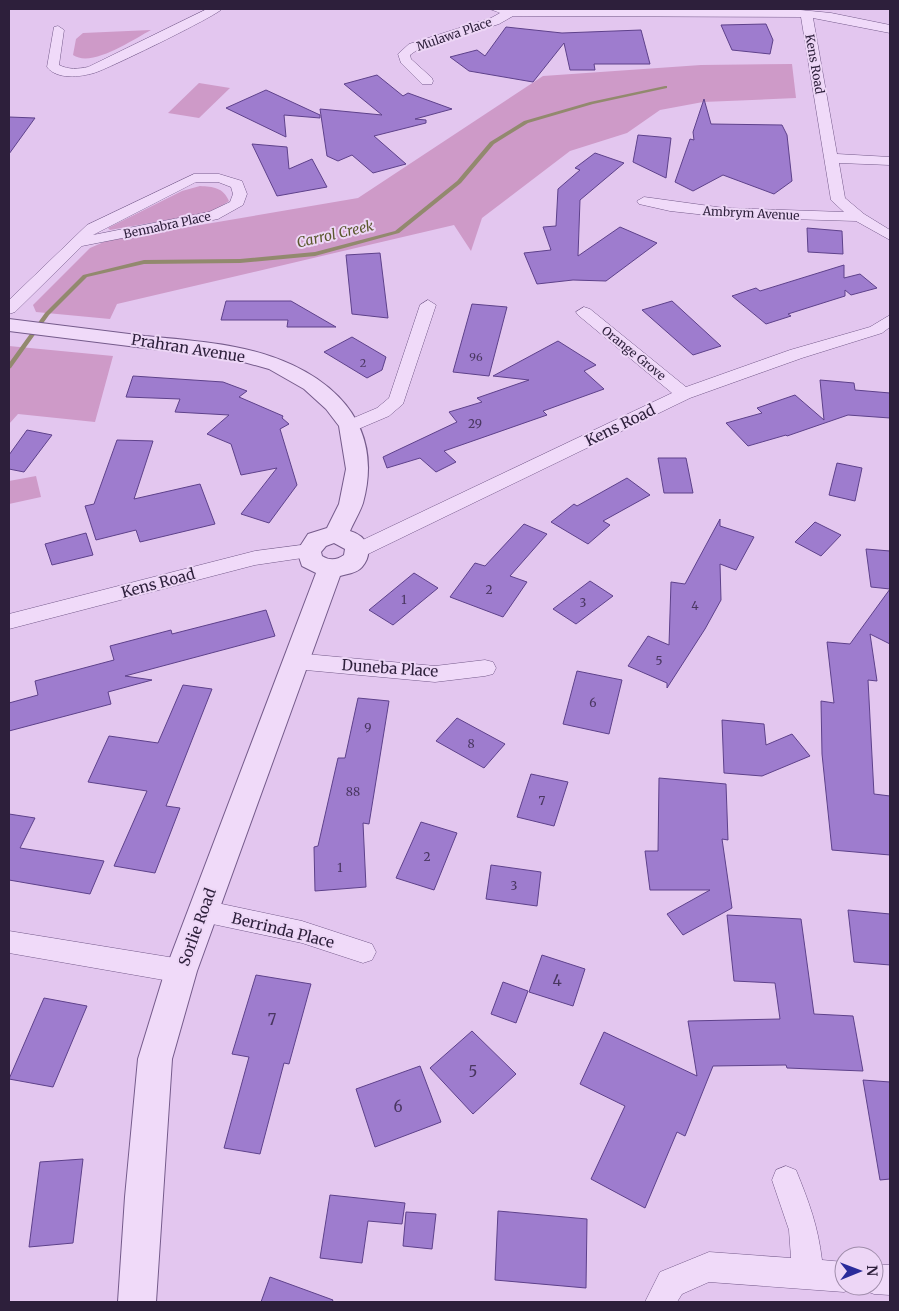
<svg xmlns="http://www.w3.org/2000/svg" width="899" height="1311" font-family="Merriweather,serif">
	<rect width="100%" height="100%" fill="#e3c6ef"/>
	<g fill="#ce9ac8">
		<path d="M151,30C132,40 92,68 73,55L76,39L83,33Z"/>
		<polygon points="792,64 796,98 703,102 660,110 627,133 570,151 482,218 471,251 454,225 117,304 110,319 36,312 33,305 90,248 106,241 358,198 543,76 701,65"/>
		<polygon points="199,83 230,88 199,118 168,113"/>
		<path d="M200,186C213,187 223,187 229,201L213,212L110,230L108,228L182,191Z"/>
		<polygon points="9,346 113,356 95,422 18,414 9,424"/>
		<polygon points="36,476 41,497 9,504 9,481"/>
	</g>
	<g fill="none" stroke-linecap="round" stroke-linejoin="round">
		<polygon fill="#92896e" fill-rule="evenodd" points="665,86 667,86 667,88 593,104 528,123 494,144 461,183 399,233 315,256 240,263 144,264 87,277 49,315 11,368 9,369 9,363 45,313 83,275 144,260 240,259 315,252 395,231 457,181 490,142 524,121 590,102"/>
	</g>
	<g fill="#9e7cce" stroke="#5e418b">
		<polygon points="766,24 773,40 770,54 732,50 721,25"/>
		<polygon points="506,27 562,33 641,30 650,64 594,64 595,70 570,70 564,43 533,82 469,71 450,57 477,50 485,56"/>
		<polygon points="377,75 403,96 408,93 452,109 415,119 426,120 426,123 374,136 406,164 373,173 352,155 338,161 327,156 320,109 382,115 344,84"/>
		<polygon points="266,90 320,115 320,118 284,115 286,137 226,108"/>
		<polygon points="704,99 711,124 782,125 787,135 792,181 774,194 723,175 693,191 675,182 690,139 694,140 693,132"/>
		<polygon points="9,117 35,118 9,154"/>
		<polygon points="638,135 671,138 666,178 633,162"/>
		<polygon points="252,144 287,147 289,169 312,159 327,187 277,196"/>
		<polygon points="595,153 624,163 580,200 578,256 620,227 657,243 606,281 573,280 537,284 524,253 551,250 543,227 556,226 558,189 580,170 575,168"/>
		<polygon points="807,228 842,231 843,254 808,252"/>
		<polygon points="380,253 388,318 352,314 346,255"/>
		<polygon points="844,265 844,278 860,274 877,288 851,295 845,290 845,296 788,314 791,316 766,324 732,296 756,288 760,291"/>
		<polygon points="226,301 291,301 336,327 287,327 288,320 221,320"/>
		<polygon points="672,301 721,346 693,355 642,310"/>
		<polygon points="472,304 507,307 489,376 453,372"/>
		<polygon points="352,337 386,357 382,370 367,378 324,352"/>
		<polygon points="558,341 596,365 584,371 604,389 543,411 547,415 444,451 456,462 436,472 420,458 387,468 383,457 457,422 449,412 482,402 477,398 529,380 493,376"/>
		<polygon points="133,376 223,382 247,391 239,397 283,416 282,418 289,424 280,429 297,485 269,523 241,514 277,468 241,475 231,444 207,434 229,415 175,412 180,399 126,397"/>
		<polygon points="820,380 854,383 855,390 890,393 890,418 848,415 787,436 786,435 748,446 726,423 762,413 757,408 795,395 824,420"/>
		<polygon points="27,430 52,435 24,472 9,469 9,455"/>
		<polygon points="117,440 153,441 134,499 200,484 215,524 140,542 136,530 96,540 85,506 94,504"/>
		<polygon points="658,458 686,458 693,493 664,493"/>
		<polygon points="837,463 862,468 855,501 829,495"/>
		<polygon points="627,478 650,495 603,521 610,525 588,544 551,522 574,504 577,506"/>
		<polygon points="720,519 720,526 754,537 736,570 720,564 721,600 705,629 667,688 667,683 628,666 648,636 669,645 671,582 685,584"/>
		<polygon points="815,522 841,535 821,556 795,542"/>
		<polygon points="524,524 547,534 510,576 527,582 503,617 450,597 475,563 485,566"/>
		<polygon points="86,533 93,555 52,565 45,544"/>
		<polygon points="866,549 890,551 890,644 870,634 877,681 868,680 874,794 890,796 890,855 832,850 822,754 821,701 834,703 827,642 850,644 890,589 871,587"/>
		<polygon points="414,573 438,588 393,625 369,610"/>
		<polygon points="590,581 613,596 576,624 553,609"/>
		<polygon points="266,610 275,636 125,676 152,680 108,692 111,704 9,731 9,703 38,695 35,681 114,660 110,646 171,630 172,634"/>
		<polygon points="577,671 622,680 609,734 563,724"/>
		<polygon points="183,685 212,689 166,806 180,808 155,873 114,866 147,791 88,782 109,736 158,743"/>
		<polygon points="358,698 389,701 369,824 363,823 366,887 315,891 314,847 318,846 338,758 345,758"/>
		<polygon points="457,718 505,744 484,768 436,741"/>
		<polygon points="722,720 764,724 766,745 792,734 810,756 762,776 724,773"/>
		<polygon points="531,774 568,782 554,826 517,817"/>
		<polygon points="659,778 726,784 728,840 722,839 732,908 683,935 667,914 710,890 650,890 645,851 658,851"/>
		<polygon points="9,814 35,818 20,848 104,861 90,894 9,880"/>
		<polygon points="421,822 457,833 434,890 396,878"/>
		<polygon points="491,865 541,872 537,906 486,899"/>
		<polygon points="848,910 890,914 890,965 854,962"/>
		<polygon points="727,915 801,919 814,1014 853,1016 863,1071 787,1068 786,1065 713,1066 685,1136 677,1132 645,1208 591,1179 625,1106 580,1084 604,1032 697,1076 688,1021 780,1019 775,983 734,981"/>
		<polygon points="542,955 585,969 573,1006 529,992"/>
		<polygon points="256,975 311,984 289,1064 284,1063 260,1154 224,1148 249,1057 232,1054"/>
		<polygon points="503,982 528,991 516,1023 491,1014"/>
		<polygon points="44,998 87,1006 53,1087 9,1079"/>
		<polygon points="472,1031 516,1074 473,1114 430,1068"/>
		<polygon points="420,1066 441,1122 375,1147 356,1089"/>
		<polygon points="863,1080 890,1082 890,1179 880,1180"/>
		<polygon points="83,1159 73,1243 29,1247 40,1162"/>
		<polygon points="330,1195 405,1203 402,1224 368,1221 362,1263 320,1258"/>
		<polygon points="498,1211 587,1219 586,1288 495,1280"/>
		<polygon points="406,1212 436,1214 432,1249 403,1246"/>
		<polygon points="270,1277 333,1300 332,1302 261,1302"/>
	</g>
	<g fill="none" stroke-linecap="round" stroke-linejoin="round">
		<defs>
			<g id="minor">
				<path d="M207,9H222C216,16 108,69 94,73C80,77 57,80 47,67L54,27L58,26L64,30L59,65C69,70 78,69 88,67Z"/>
				<polygon points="490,9 790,9 831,13 890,25 890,33 813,18 837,154 890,157 890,165 839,163 845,198 864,214 890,230 890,240 856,221 724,217 670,211 639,204 637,201 644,197 724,208 844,212 831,200 801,17 513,16 499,24 417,50 410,55 411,59 432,78 433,81 432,84 422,84 401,63 398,54 409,44 491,18 500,13"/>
				<path d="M194,174H219L242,181L247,194L243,205L218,219L82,246L15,312L9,314V300L87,225ZM196,182H218L231,187L233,194L230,202L209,212L93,235Z"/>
				<polygon points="428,300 436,305 403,404 389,416 356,430 344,430 341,426 344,422 377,408 389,398 420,305"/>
				<polygon points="584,307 590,309 686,387 790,350 870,327 890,315 890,327 882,333 802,358 690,398 364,556 357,558 350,556 347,551 350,546 672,393 578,315 576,312"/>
				<polygon points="309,544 316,546 319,551 316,556 255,565 9,629 9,614 255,551"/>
				<polygon points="295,653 435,666 485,660 493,662 496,668 493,674 485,676 435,682 295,669 287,667 284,661 287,655"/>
				<polygon points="203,900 302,921 372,944 376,952 372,960 363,963 302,943 203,922 194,919 190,911 194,903"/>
				<polygon points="9,931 181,959 190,963 194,971 190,979 181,983 9,953"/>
				<path d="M786,1166L796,1170C809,1202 818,1226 822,1260L844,1262V1286H855V1288L844,1292L709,1282L682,1294L677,1302H645L660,1272L709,1252L791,1258L789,1230L772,1180L776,1170Z"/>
				<polygon points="874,1264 890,1265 890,1295 874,1294 863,1290 862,1286 874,1286"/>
			</g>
			<path id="tertiary" d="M9,319C54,325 100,330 145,336C175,339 206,341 235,347C315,362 388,412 363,503C360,512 354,522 350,531C368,536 374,553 362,567C357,573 347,574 340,576L197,971L172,1059L156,1302H118L125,1197L138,1059L165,971L316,573L302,566L297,551L308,534L327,528L339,504L346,469L339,426L326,409L304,389L269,369L233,359L9,331ZM334,543L345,549L344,555C337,560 330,561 322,556L321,552L326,546Z"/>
		</defs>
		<use href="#minor" stroke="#755b8b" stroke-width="1"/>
		<use href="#tertiary" stroke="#755b8b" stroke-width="2"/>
		<use href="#minor" fill="#f0daf9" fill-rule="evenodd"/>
		<use href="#tertiary" fill="#f0daf9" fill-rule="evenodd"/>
	</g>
	<g text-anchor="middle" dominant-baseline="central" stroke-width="4" stroke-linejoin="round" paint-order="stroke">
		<g font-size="11" fill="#493660">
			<text x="476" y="357">96</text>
			<text x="363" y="363">2</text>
		</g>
		<g font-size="12" fill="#2d1f3b" stroke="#edd6f6">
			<text transform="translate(454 34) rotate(-19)">Mulawa Place</text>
			<text transform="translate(815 64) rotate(80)">Kens Road</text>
			<text transform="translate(751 213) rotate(3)">Ambrym Avenue</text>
			<text transform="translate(167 225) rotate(-12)">Bennabra Place</text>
			<text transform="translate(634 353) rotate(39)">Orange Grove</text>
		</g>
		<g font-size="12" fill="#493660">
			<text x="475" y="423">29</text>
			<text x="489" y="589">2</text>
			<text x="404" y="599">1</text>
			<text x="583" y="602">3</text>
			<text x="695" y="605">4</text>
			<text x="659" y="660">5</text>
			<text x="593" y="702">6</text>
			<text x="368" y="727">9</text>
			<text x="471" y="743">8</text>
			<text x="353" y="791">88</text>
			<text x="542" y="800">7</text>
			<text x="427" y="856">2</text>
			<text x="340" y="867">1</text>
			<text x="514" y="885">3</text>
		</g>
		<g font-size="14" font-style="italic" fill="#5b582e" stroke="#edd6f6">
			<text transform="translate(335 234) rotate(-13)">Carrol Creek</text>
		</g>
		<g font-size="15" fill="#2d1f3b" stroke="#edd6f6">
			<text transform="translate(188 348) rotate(9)">Prahran Avenue</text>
			<text transform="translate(620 425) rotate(-26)">Kens Road</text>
			<text transform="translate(158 583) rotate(-15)">Kens Road</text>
			<text transform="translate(390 668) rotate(4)">Duneba Place</text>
			<text transform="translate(197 927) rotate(-70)">Sorlie Road</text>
			<text transform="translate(283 930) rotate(14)">Berrinda Place</text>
		</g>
		<g font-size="15" fill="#493660">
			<text x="557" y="980">4</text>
			<text x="272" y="1019">7</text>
			<text x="473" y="1071">5</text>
			<text x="398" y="1106">6</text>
		</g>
	</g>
	<rect width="899" height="1311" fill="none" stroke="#2d1f3b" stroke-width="20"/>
	<g transform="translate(859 1271) rotate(89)"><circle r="24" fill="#edd6f6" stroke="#a08dab"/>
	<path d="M0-4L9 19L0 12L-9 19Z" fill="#2a2b9b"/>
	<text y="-8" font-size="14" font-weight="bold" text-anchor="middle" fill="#2d1f3b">N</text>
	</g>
</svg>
